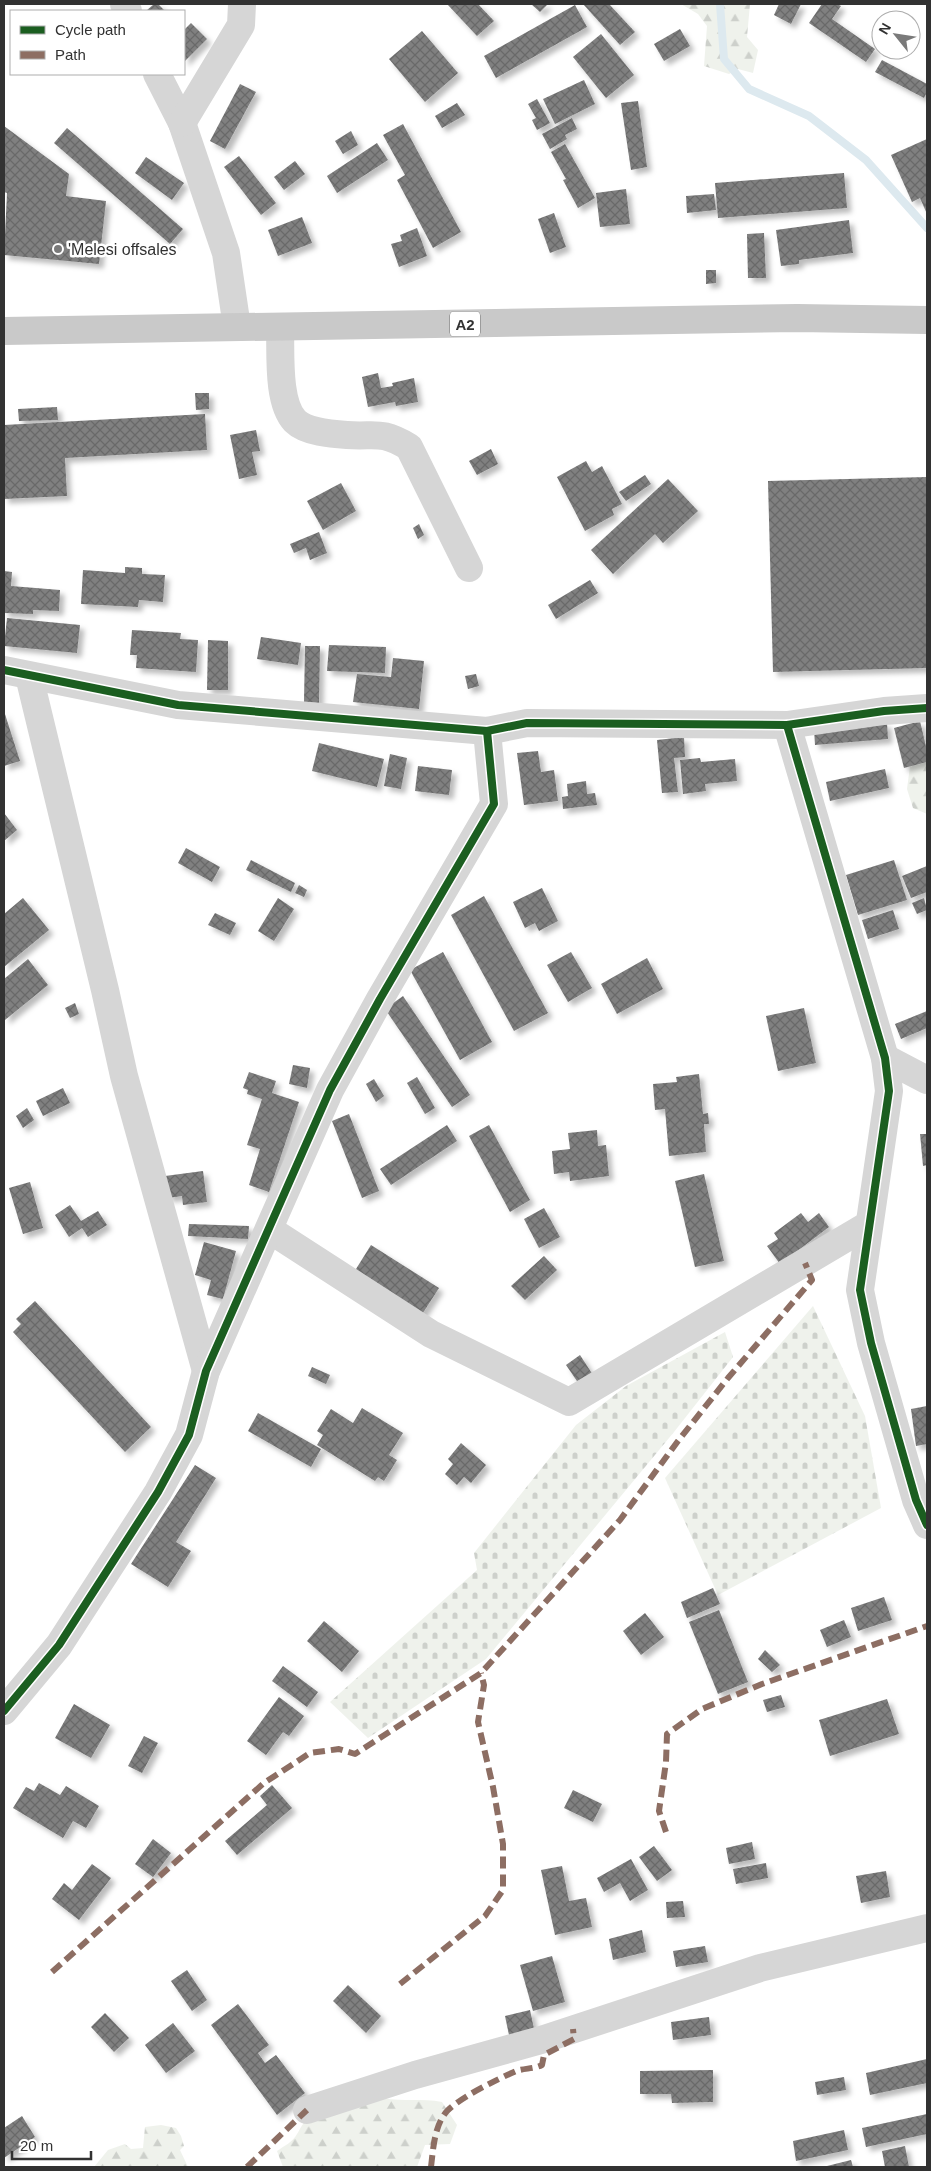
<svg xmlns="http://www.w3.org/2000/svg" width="931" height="2171" font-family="Helvetica,sans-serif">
	<defs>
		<pattern id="forest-firs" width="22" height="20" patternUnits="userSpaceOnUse" patternTransform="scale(1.25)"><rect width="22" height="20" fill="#eff2ec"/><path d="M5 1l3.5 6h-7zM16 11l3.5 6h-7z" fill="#cdd0cb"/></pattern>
		<pattern id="cemetery-stones" width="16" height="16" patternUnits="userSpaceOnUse" patternTransform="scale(1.25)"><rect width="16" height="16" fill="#eff2ec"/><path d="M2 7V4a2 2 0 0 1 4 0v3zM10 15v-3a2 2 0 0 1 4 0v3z" fill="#cdd0cb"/></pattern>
		<pattern id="building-cross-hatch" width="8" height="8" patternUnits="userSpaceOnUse" patternTransform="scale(1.25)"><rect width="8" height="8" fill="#808080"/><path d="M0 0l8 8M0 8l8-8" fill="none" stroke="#696969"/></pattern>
		<filter id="shadow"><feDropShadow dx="4.5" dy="4.5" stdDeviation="2.5" flood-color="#0004"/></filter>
	</defs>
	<rect width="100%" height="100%" fill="#fff"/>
	<g fill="url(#forest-firs)">
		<polygon points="681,4 750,4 747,37 758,50 753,73 738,69 729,74 704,66 707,26 698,14"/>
		<polygon points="927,762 927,814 913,808 907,789 910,766"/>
		<path d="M383,2098C403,2102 422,2098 442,2102L457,2125L450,2144L425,2145L417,2167H283L277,2151C284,2146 293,2142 297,2134C301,2128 301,2125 307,2120Z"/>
		<polygon points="161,2125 176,2128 181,2136 184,2146 180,2150 188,2167 94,2167 108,2150 125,2144 131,2149 143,2148 145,2127"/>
	</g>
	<g fill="url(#cemetery-stones)">
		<polygon points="813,1306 865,1416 881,1508 718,1595 665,1478"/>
		<polygon points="725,1332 733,1357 674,1432 486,1659 368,1738 330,1702 477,1570 474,1553 576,1425 626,1386"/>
	</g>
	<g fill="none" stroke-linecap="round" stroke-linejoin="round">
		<polyline stroke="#dde9ef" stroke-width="8" points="720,4 724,59 749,89 809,116 866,160 927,228"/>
	</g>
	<g fill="url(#building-cross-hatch)" filter="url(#shadow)">
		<polygon points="154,4 158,4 165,11 146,11"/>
		<polygon points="447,4 478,4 494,21 477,36"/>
		<polygon points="531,4 548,4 540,12"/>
		<polygon points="583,4 609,4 635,32 620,45"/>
		<polygon points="779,4 801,4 791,24 774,15"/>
		<polygon points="822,4 837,4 841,6 832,19 875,49 866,62 809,23"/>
		<polygon points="575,5 587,27 496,78 484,56"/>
		<polygon points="191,23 207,39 184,62 184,30"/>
		<polygon points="680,29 690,46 664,61 654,44"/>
		<polygon points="422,31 458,73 425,102 389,59"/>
		<polygon points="601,34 634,75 606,98 573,57"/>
		<polygon points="882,60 927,84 927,92 924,98 875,72"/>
		<polygon points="584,80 595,104 555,124 543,99"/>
		<polygon points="240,84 256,92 225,149 210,141"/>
		<polygon points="537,99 550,123 537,130 532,120 536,118 528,104"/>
		<polygon points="638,101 647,167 631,170 621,103"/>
		<polygon points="457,103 465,115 442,128 435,116"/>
		<polygon points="572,118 577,129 565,135 567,139 550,149 542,134"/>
		<polygon points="403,124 461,232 433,248 397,180 405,175 383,135"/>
		<polygon points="4,126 69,174 66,196 106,201 99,264 4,255 7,193 4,192"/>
		<polygon points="67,128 183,229 170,244 54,143"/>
		<polygon points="351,131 358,145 343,154 335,141"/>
		<polygon points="927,139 927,214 920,198 912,202 891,155"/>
		<polygon points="377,143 388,160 337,193 327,176"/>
		<polygon points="565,144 595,198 578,208 563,180 566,179 551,152"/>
		<polygon points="239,156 276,203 261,215 224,167"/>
		<polygon points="146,157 184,183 172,200 135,173"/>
		<polygon points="295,161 305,174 284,190 274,177"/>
		<polygon points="844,173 847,208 718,218 715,183"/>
		<polygon points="626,189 630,224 600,227 596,193"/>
		<polygon points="714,194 716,210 687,213 686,196"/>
		<polygon points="554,213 566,247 550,253 538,219"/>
		<polygon points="302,217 312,243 278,256 268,230"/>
		<polygon points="849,220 853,253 799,260 799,264 781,266 776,230"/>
		<polygon points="417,228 427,256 399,267 391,244 402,241 400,235"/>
		<polygon points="764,233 766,278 748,278 747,234"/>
		<polygon points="706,270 716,270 716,283 706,284"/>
		<polygon points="378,373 381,388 393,386 392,383 414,378 418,402 396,406 395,402 368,407 362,377"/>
		<polygon points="195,393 209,393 209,409 196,410"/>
		<polygon points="57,407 58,420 19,421 18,409"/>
		<polygon points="205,414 207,450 65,458 67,496 4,499 4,425"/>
		<polygon points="256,430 260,451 252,452 257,475 239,479 230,435"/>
		<polygon points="491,449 498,464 477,475 469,461"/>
		<polygon points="586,461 592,472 602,466 622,504 612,509 614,515 585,531 557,477"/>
		<polygon points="645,475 651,484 626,501 619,492"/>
		<polygon points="927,477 927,668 773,672 768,481"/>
		<polygon points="668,479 698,511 663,543 655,534 613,574 591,550"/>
		<polygon points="341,483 356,511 323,530 307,501"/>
		<polygon points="419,524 424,535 418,539 413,528"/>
		<polygon points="319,532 327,553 310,560 306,548 294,553 290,544"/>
		<polygon points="125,567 142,568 142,574 165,575 163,602 139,600 138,607 81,604 83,570 125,573"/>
		<polygon points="4,571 12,572 11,586 60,590 59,611 33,610 33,614 4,613"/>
		<polygon points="590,580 598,593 556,619 548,605"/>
		<polygon points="7,618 80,625 77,653 4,646"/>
		<polygon points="132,630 181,633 180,639 198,640 196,672 136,668 137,655 130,655"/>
		<polygon points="261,637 301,643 298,665 257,659"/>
		<polygon points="208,640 228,641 228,690 207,690"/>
		<polygon points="329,645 386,647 385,673 327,671"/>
		<polygon points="305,646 320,646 319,703 304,702"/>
		<polygon points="393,658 424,661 419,709 353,702 357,674 391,677"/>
		<polygon points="476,674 479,686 468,689 465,676"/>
		<polygon points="4,711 20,761 4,766"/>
		<polygon points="920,721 927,751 927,762 904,768 894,728"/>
		<polygon points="887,723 888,739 815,745 814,729"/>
		<polygon points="684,737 685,757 674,758 678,792 662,793 657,740"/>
		<polygon points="319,743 384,759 377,787 312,771"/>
		<polygon points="538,751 541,772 554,770 558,801 524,805 517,753"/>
		<polygon points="390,754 407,758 401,789 384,786"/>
		<polygon points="700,758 701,762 735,759 737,781 705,784 706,791 683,794 680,760"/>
		<polygon points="418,766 452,770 449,795 415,791"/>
		<polygon points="885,769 889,788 830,801 826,782"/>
		<polygon points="586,781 587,794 595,793 597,805 563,809 562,797 568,796 567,784"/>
		<polygon points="4,813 17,830 4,841"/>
		<polygon points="186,848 220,867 212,882 178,863"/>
		<polygon points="251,860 295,883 291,892 246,870"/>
		<polygon points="894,860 907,900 858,915 846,875"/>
		<polygon points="927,866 927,892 911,898 902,876"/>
		<polygon points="299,885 307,890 304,897 295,893"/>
		<polygon points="542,888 558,921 539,931 535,923 525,928 513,902"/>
		<polygon points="484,896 548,1013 514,1031 451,915"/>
		<polygon points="23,898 49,930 4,967 4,914"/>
		<polygon points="278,898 294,909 274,941 258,931"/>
		<polygon points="924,898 927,910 917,914 912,903"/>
		<polygon points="893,910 899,929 868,939 862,920"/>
		<polygon points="215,913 236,923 230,935 208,925"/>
		<polygon points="443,952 492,1042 460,1060 410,970"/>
		<polygon points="571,952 592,988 568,1002 547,965"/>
		<polygon points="647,958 663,989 617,1014 601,984"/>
		<polygon points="28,959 48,985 5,1020 4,979"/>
		<polygon points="403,996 470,1095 452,1107 385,1009"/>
		<polygon points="75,1003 79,1014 70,1018 65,1008"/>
		<polygon points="804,1008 816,1063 778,1071 766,1016"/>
		<polygon points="927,1011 927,1028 901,1039 895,1024"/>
		<polygon points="293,1065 310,1068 307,1088 289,1084"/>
		<polygon points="249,1072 276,1081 272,1093 299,1102 269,1192 249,1185 260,1149 247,1145 262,1099 247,1094 248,1090 243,1088"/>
		<polygon points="699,1074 703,1114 708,1113 709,1124 704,1124 706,1152 669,1156 665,1109 655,1110 653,1084 677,1082 676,1077"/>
		<polygon points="417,1077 435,1108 425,1114 407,1083"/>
		<polygon points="374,1079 384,1096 376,1102 366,1084"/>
		<polygon points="63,1088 70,1103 43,1116 36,1101"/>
		<polygon points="27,1108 34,1120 23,1128 16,1116"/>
		<polygon points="349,1114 379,1191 362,1198 332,1121"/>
		<polygon points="447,1125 457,1141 391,1185 380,1169"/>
		<polygon points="489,1125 530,1200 510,1212 469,1136"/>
		<polygon points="597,1130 598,1146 606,1145 609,1176 570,1181 569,1172 554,1174 552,1151 570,1149 568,1133"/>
		<polygon points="920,1134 927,1134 927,1165 923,1166"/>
		<polygon points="203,1171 207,1202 183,1205 182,1196 168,1198 165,1176"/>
		<polygon points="704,1174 724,1261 695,1267 675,1181"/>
		<polygon points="30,1182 43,1228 23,1234 9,1188"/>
		<polygon points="70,1205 81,1221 98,1211 107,1225 88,1237 82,1228 69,1237 55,1215"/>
		<polygon points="544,1208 560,1237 539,1248 524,1219"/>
		<polygon points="801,1213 808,1222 819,1213 829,1227 780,1264 767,1246 778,1239 774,1233"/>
		<polygon points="189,1224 249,1226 248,1239 188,1236"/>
		<polygon points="204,1242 236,1251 223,1299 207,1295 211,1280 195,1275"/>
		<polygon points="371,1245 439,1288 419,1319 351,1277"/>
		<polygon points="544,1256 557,1270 525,1300 511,1286"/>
		<polygon points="35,1301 151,1427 125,1452 13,1332 21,1324 16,1319"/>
		<polygon points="580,1355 593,1375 579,1384 566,1365"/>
		<polygon points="312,1367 330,1375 326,1384 308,1376"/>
		<polygon points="927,1406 927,1444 916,1446 911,1409"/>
		<polygon points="362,1408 403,1433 389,1455 397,1460 384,1481 378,1477 375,1481 317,1445 323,1435 317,1431 331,1409 353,1423"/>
		<polygon points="258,1413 321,1449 311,1467 248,1431"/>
		<polygon points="461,1443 486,1465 471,1483 464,1477 457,1485 445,1474 453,1464 448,1459"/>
		<polygon points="195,1465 216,1478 176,1542 191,1551 168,1587 131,1564"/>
		<polygon points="713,1588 720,1604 687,1618 681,1602"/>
		<polygon points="884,1597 892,1620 858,1631 851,1608"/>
		<polygon points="719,1610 748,1682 718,1694 689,1622"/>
		<polygon points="645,1613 664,1637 641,1655 623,1631"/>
		<polygon points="844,1620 851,1637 827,1647 820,1630"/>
		<polygon points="324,1621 359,1651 342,1672 307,1641"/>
		<polygon points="765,1650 780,1665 772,1672 758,1659"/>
		<polygon points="283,1666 318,1692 307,1707 272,1681"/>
		<polygon points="781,1695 785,1707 767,1712 763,1700"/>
		<polygon points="279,1697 304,1716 289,1736 283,1732 266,1755 247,1741"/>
		<polygon points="887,1699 899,1734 830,1756 819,1720"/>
		<polygon points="74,1704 110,1725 91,1758 55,1738"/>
		<polygon points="144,1736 158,1743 142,1773 128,1766"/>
		<polygon points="39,1783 60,1795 66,1786 99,1806 86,1828 73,1821 63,1838 13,1808 26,1787 34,1791"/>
		<polygon points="272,1785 292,1808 237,1855 225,1841 267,1805 260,1796"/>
		<polygon points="573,1790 602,1804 593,1822 564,1808"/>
		<polygon points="153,1839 171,1853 153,1877 135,1864"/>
		<polygon points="752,1842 755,1859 729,1864 726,1848"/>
		<polygon points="654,1846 672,1870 657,1881 639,1857"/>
		<polygon points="631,1859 648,1890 630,1901 620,1883 604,1892 597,1878"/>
		<polygon points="766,1863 768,1878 736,1884 733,1869"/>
		<polygon points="92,1864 111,1878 79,1920 52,1899 64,1883 72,1890"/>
		<polygon points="562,1866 569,1901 586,1898 592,1927 555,1935 541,1870"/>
		<polygon points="886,1871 890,1897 861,1903 856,1876"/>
		<polygon points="683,1901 685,1917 667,1918 666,1902"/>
		<polygon points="642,1930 646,1952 613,1960 609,1939"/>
		<polygon points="705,1946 708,1962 676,1967 673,1951"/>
		<polygon points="552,1956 565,2002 533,2011 520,1965"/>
		<polygon points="187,1970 207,2000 192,2011 171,1981"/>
		<polygon points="348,1985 381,2016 366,2033 333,2001"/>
		<polygon points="238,2004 269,2045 258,2053 265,2063 276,2055 305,2093 277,2115 211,2025"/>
		<polygon points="530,2010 534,2029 509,2035 505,2016"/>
		<polygon points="105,2013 129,2038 114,2052 91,2027"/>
		<polygon points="709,2017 711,2035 673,2040 671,2022"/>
		<polygon points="173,2023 195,2051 166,2073 145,2045"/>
		<polygon points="927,2059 927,2083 870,2095 866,2073"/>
		<polygon points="713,2070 713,2102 672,2103 671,2094 640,2094 640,2071"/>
		<polygon points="844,2077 846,2090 817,2095 815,2082"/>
		<polygon points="927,2114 927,2134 866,2147 862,2128"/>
		<polygon points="22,2116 35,2137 4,2158 4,2128"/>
		<polygon points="844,2130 848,2150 796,2161 793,2141"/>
		<polygon points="905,2146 909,2167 885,2167 882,2151"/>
		<polygon points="851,2160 853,2167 823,2167"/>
	</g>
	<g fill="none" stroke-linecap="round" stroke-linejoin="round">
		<g stroke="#d6d6d6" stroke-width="28">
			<polyline points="124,4 128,11"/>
			<polyline points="157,74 182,123 226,253 237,327"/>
			<polyline points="182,123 241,25 242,4"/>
			<path d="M280,328C281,353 277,402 295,421C306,432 332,434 347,435C377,437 380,430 409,447L469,568"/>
			<polyline points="4,670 178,705 487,731 527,723 787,725 884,711 927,708"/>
			<polyline points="29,676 105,990 124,1076 206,1371"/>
			<polyline points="787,725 885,1058 889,1091 860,1290 871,1343 916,1500 927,1525"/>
			<polyline points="885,1058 927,1080"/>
			<polyline points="270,1230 431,1334 569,1402 868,1225"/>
			<polyline points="4,1711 59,1645 158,1492 189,1435 206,1371 330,1090 380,999 494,804 487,731"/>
			<polyline points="307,2110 415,2075 541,2040 760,1968 927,1928"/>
		</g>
		<polyline stroke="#c9c9c9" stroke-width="28" points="4,331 797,318 927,320"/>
		<g stroke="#8d6e63" stroke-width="6" stroke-dasharray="12 6" stroke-linecap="butt">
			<polyline points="666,1832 659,1811 666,1762 667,1734 702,1709 762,1684 927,1626"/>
			<polyline points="52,1972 264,1783 310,1753 339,1749 355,1754 481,1673 620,1520 678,1441 728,1378 812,1280 805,1263"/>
			<polyline points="400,1984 485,1916 503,1890 503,1844 493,1787 478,1722 484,1685 481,1673"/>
			<polyline points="247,2167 307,2110"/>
			<path d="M431,2167C433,2151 434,2129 444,2115C452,2101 500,2078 516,2071C525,2068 534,2069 542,2065L544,2055L574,2039L573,2029"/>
		</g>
		<defs>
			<g id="cycleway">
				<polyline points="4,670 178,705 487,731 527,723 787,725 884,711 927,708"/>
				<polyline points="787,725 885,1058 889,1091 860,1290 871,1343 916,1500 927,1525"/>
				<polyline points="4,1711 59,1645 158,1492 189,1435 206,1371 330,1090 380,999 494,804 487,731"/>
			</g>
		</defs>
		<use href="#cycleway" stroke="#fff" stroke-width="11"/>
		<use href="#cycleway" stroke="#1b5e20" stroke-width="8"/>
	</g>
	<circle fill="#7a7a7a" stroke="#fff" stroke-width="2" cx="58" cy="249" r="5"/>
	<g text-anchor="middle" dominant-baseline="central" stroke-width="5" stroke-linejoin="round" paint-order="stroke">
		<rect fill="#fff" stroke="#707070" stroke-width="1" x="450" y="311.5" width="30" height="25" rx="4"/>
		<g font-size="15" font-weight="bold" fill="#323232">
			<text x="465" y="324">A2</text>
		</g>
		<g font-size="16" fill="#323232" stroke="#fff" text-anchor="start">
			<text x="68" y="249">'Melesi offsales</text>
		</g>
	</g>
	<rect width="931" height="2171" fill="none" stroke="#323232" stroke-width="10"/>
	<rect x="10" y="10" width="175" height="65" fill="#ffffff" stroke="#adadad"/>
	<rect x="20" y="26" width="25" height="8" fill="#1b5e20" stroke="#adadad"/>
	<text x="55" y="35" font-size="15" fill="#323232">Cycle path</text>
	<rect x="20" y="51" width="25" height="8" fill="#8d6e63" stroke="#adadad"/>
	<text x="55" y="60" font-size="15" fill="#323232">Path</text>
	<g transform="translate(896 35) rotate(300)"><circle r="24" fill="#ffffff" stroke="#adadad"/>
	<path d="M0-4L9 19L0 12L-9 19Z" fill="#7a7a7a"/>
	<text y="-8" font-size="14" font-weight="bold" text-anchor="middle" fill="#323232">N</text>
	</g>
	<path d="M12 2151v8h79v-8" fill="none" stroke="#323232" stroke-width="2.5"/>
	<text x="20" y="2151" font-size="15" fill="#323232" stroke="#ffffff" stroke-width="4" paint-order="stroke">20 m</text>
</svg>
